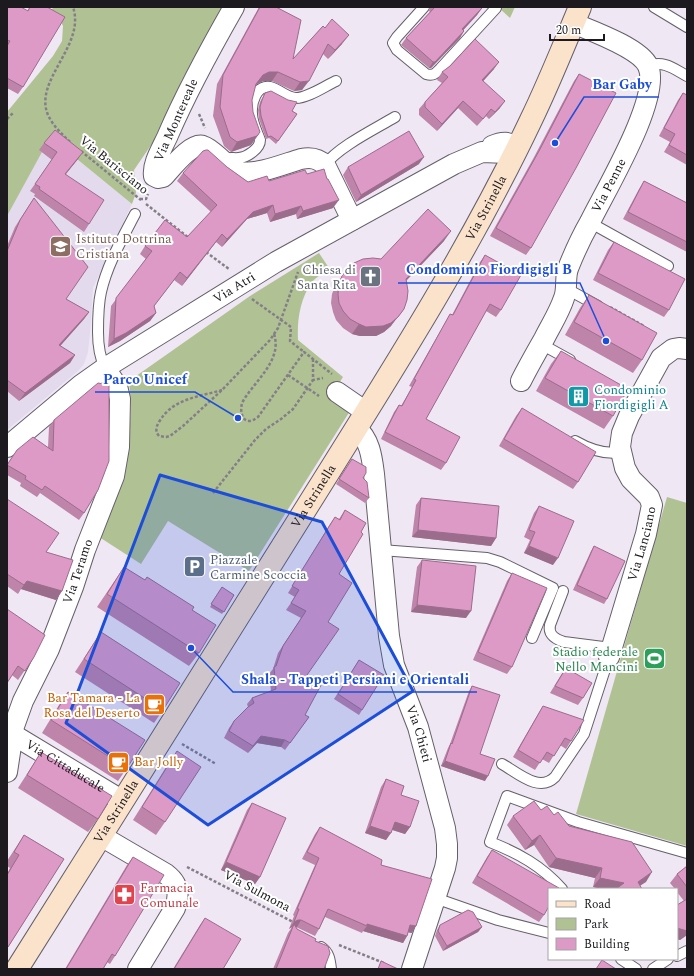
<svg xmlns="http://www.w3.org/2000/svg" width="694" height="976" font-family="Spectral,serif">
	<rect width="100%" height="100%" fill="#efe8f4"/>
	<polygon fill="#e4daed" points="12,106 132,204 93,288 90,334 88,352 84,364 78,371 7,430 7,112"/>
	<g fill="#b0c294">
		<polygon points="53,7 224,7 182,80 160,132 134,170 136,193 132,204 50,137 40,150 42,152 7,216 7,112 53,56 62,41 63,26 59,18 51,13"/>
		<polygon points="498,7 515,7 510,18"/>
		<path d="M319,253L329,268C324,273 316,277 312,282C300,299 297,320 298,340L343,377L330,397L350,411L249,571L168,521L141,564L96,535L127,446L130,424L131,403L129,381L250,296Z"/>
		<polygon points="667,497 687,503 687,846 576,814"/>
	</g>
	<g fill="none" stroke-linecap="round" stroke-linejoin="round">
		<defs>
			<g id="service">
				<path d="M424,7L397,37L393,43L397,50L426,74C433,76 435,74 440,69L496,8"/>
				<polyline points="654,7 687,27"/>
				<path d="M648,66C664,60 674,69 687,76"/>
				<path d="M223,161C228,156 233,159 239,158C247,157 260,149 260,140C257,132 252,122 252,114C251,103 256,85 270,87C279,89 287,98 296,98C308,98 325,86 336,81"/>
				<path d="M325,165C338,147 375,129 395,117"/>
				<polyline points="589,222 668,266"/>
				<polyline points="567,289 598,306"/>
				<polyline points="541,344 570,360"/>
				<path d="M105,368C99,356 98,345 98,332C98,319 98,305 101,292C107,265 122,239 135,214"/>
				<path d="M575,441C589,449 605,455 621,452"/>
				<polyline points="381,550 487,558 500,562 553,588 532,638"/>
				<path d="M563,591L550,625C548,635 555,639 564,642L611,648"/>
				<path d="M502,764C518,773 539,793 555,777L584,734L609,657"/>
				<path d="M562,889C542,866 518,853 490,842L507,796L578,822L687,853"/>
				<polyline points="435,898 498,920 549,933"/>
				<path d="M321,947C329,952 330,960 331,969"/>
				<polyline points="677,956 687,951"/>
				<polyline points="621,959 636,969"/>
				<polyline points="653,969 668,959"/>
			</g>
			<g id="minor">
				<path d="M234,7C210,49 187,91 168,135C163,147 152,163 154,176L158,178L163,177C171,169 191,142 203,146C210,148 217,156 223,161C228,166 233,170 241,172C258,175 284,164 301,159C311,157 318,158 325,165L352,220"/>
				<path id="s1" d="M521,381C528,367 536,353 544,339C551,325 559,313 564,298C568,288 564,276 569,266C575,251 582,236 590,222C605,191 662,97 648,66C640,48 592,31 573,23"/>
				<polyline points="337,392 366,412"/>
				<path id="s2" d="M356,428C370,439 372,458 374,474L389,636L394,665L418,727L445,828L447,844V858L445,868L412,969"/>
				<path id="s3" d="M7,447L81,385L105,368L276,262L454,164L482,152L507,153L516,150C511,140 501,142 492,146"/>
				<path id="s4" d="M609,657L646,534L652,505L649,497L631,479L625,468L620,447L622,433L629,416L661,358L673,349L679,348L687,349"/>
				<path id="s5" d="M7,731L123,801"/>
				<path id="s6" d="M7,772L14,726L23,701L49,649L73,587L85,550L114,476L119,447L120,399L117,386L105,368"/>
				<path d="M101,836L166,874C178,883 180,894 175,908L138,969"/>
			</g>
			<g id="secondary">
				<path id="s7" d="M17,969C112,819 206,668 300,518C381,388 465,259 531,120C549,83 564,45 580,7"/>
			</g>
		</defs>
		<use href="#service" stroke="#655f6a" stroke-width="12"/>
		<use href="#minor" stroke="#655f6a" stroke-width="22"/>
		<use href="#secondary" stroke="#655f6a" stroke-width="24"/>
		<g stroke="#847f87" stroke-width="2.5" stroke-dasharray="3 2" stroke-linecap="butt">
			<polyline points="199,114 205,128"/>
			<polyline points="7,119 13,113"/>
			<path d="M70,142C62,134 53,126 48,115C33,80 86,46 73,7"/>
			<polyline points="81,151 141,200"/>
			<polyline points="140,199 146,199 148,194"/>
			<polyline points="146,204 189,238"/>
			<polyline points="206,252 229,269"/>
			<polyline points="252,299 291,327 290,341 304,352"/>
			<polyline points="610,307 644,326"/>
			<path d="M274,334C283,361 253,382 242,403C239,416 245,427 258,417L304,352L332,374"/>
			<polyline points="313,359 313,380 323,378"/>
			<polyline points="288,375 319,396"/>
			<path d="M222,390C199,397 173,398 159,422C156,427 155,431 159,436L166,437L170,436L183,426L222,390L270,340L278,328L298,272"/>
			<polyline points="213,493 255,440 266,429 281,419 293,409 313,380"/>
			<polyline points="182,744 216,764"/>
			<polyline points="187,867 295,923"/>
			<polyline points="339,945 384,963"/>
		</g>
		<use href="#service" stroke="#fff" stroke-width="10"/>
		<use href="#minor" stroke="#fff" stroke-width="20"/>
		<use href="#secondary" stroke="#fbe2ca" stroke-width="22"/>
	</g>
	<g fill="#be84aa">
		<polygon points="7,7 27,11 30,7 47,7 23,87 18,94 7,88"/>
		<polygon points="259,7 276,7 293,59 323,26 342,44 328,59 323,54 302,90 294,91 272,81 263,81 257,84 255,86 252,100 251,145 231,152 224,146 213,116 217,84"/>
		<polygon points="430,7 480,7 482,8 477,15 463,30 460,38 431,68 429,68 401,45 406,38 430,12 429,11"/>
		<polygon points="494,69 483,81 500,108 489,119 486,116 477,126 458,108 437,131 419,115 419,109 425,102 442,83 437,80 442,72"/>
		<polygon points="579,74 531,248 526,255 490,236 533,159 574,81"/>
		<polygon points="265,93 297,114 276,144 269,138 266,139 259,119 258,110 260,102"/>
		<polygon points="683,93 687,95 687,165 664,152 670,142 659,136 678,100"/>
		<polygon points="44,143 78,159 66,174 89,224 84,232 34,196 35,194 30,191 52,160 39,150"/>
		<polygon points="419,164 356,202 343,175 348,167"/>
		<polygon points="227,167 248,182 269,181 307,174 333,208 297,219 296,214 270,222 267,213 247,219 222,247 216,242 182,286 174,280 154,306 156,313 150,321 120,341 108,347 111,306 146,259 140,254 145,246 187,237 211,212 177,181 183,173"/>
		<polygon points="644,181 687,203 687,252 623,219 639,189"/>
		<polygon points="34,198 66,299 89,312 84,319 60,346 75,355 70,363 19,401 7,391 7,246 15,227"/>
		<polygon points="444,241 406,281 391,326 384,332 376,336 360,336 352,334 343,328 336,320 333,312 331,303 332,294 335,286 347,269"/>
		<polygon points="614,242 669,310 664,317 593,280 608,250"/>
		<polygon points="485,255 501,310 496,317 486,311 426,419 446,463 441,470 381,439 394,412 399,405 401,406 412,387 409,386 446,321 450,314 452,315 480,262"/>
		<polygon points="589,295 642,360 633,373 565,335 580,308"/>
		<polygon points="561,351 613,416 604,429 536,391 551,364"/>
		<polygon points="522,408 578,482 573,489 499,446 516,416"/>
		<polygon points="54,420 84,513 79,520 40,493 37,497 20,486 21,483 7,475 7,465 17,450 48,447 49,427"/>
		<polygon points="352,459 363,478 369,498 365,503 336,484"/>
		<polygon points="421,498 496,538 491,546 412,537 416,505"/>
		<polygon points="7,499 46,552 62,591 56,600 21,589 18,594 7,586"/>
		<polygon points="539,506 553,565 524,553 530,540 524,537 534,513"/>
		<polygon points="345,510 361,532 339,574 328,622 307,675 305,715 309,717 285,750 281,747 257,743 248,753 224,738 229,728 234,721 248,707 247,704 252,698 271,691 269,674 273,669 278,653 301,618 286,610 295,597 288,593 330,524 335,517 339,519"/>
		<polygon points="594,546 607,599 604,604 573,590 591,551"/>
		<polygon points="422,560 466,618 411,612 417,567"/>
		<polygon points="124,567 192,610 199,653 189,666 97,607"/>
		<polygon points="512,573 512,667 507,674 473,660 507,581"/>
		<polygon points="222,587 234,595 222,614 210,607"/>
		<polygon points="7,609 34,657 18,680 12,675"/>
		<polygon points="101,632 163,710 154,723 75,672"/>
		<polygon points="359,660 362,710 359,715 334,699"/>
		<polygon points="566,668 583,698 578,705 550,693 561,675"/>
		<polygon points="472,686 480,754 485,781 441,766 448,748 450,744 469,691"/>
		<polygon points="68,692 127,768 118,781 42,733 59,705"/>
		<polygon points="543,706 571,741 566,749 560,745 549,763 542,759 535,770 513,757 538,714"/>
		<polygon points="177,751 165,822 156,835 133,820 168,764"/>
		<polygon points="41,752 98,819 88,832 18,788"/>
		<polygon points="386,779 401,795 410,827 405,834 392,830 386,840 365,833 381,787"/>
		<polygon points="252,803 260,877 255,884 221,870 247,810"/>
		<polygon points="541,810 554,815 569,826 646,882 593,887 595,878 549,867 534,845 525,850 507,825 513,816"/>
		<polygon points="320,827 381,865 412,933 408,932 407,936 403,943 363,931 362,933 325,917 319,929 315,936 296,927 297,929 315,941 324,969 273,969 288,933 292,927 289,929 294,916 293,915 315,865 302,859 315,834"/>
		<polygon points="24,835 64,859 7,949 7,874 10,868 7,866 7,861"/>
		<polygon points="492,850 544,915 539,922 472,883 487,857"/>
		<polygon points="133,857 115,956 110,964 107,962 103,969 65,969 127,865"/>
		<polygon points="687,866 687,935 680,940 677,939 677,905 684,901 677,892 677,889 675,889 670,883 677,874"/>
		<polygon points="205,918 223,969 173,969 200,925"/>
		<polygon points="440,925 482,927 478,932 443,951 435,936 437,930"/>
	</g>
	<g fill="#9b6c8b">
		<polygon points="482,8 477,15 458,36 462,29"/>
		<polygon points="464,31 460,38 431,68 429,68 433,62"/>
		<polygon points="349,35 342,44 328,59 335,50"/>
		<polygon points="499,62 494,69 477,88 482,80"/>
		<polygon points="269,72 278,72 272,81 263,81 257,84 249,93 263,75"/>
		<polygon points="309,81 302,90 294,91 300,82"/>
		<polygon points="463,101 458,108 437,131 442,124"/>
		<polygon points="505,101 500,108 489,119 495,112"/>
		<polygon points="259,134 251,145 231,152 237,142"/>
		<polygon points="83,152 78,159 60,181 65,174"/>
		<polygon points="424,157 419,164 356,202 361,195"/>
		<polygon points="339,200 333,208 297,219 303,211"/>
		<polygon points="273,205 267,213 247,219 222,247 227,239 253,212"/>
		<polygon points="301,206 296,214 270,222 275,214"/>
		<polygon points="451,231 444,241 399,288 406,279"/>
		<polygon points="222,234 216,242 182,286 187,278"/>
		<polygon points="404,309 391,326 384,332 376,336 360,336 352,334 359,324"/>
		<polygon points="89,312 84,319 54,353 59,345"/>
		<polygon points="156,313 150,321 120,341 108,347 114,339"/>
		<polygon points="75,355 70,363 19,401 25,393"/>
		<polygon points="418,530 496,538 491,546 412,537"/>
		<polygon points="529,546 558,558 553,565 524,553"/>
		<polygon points="27,581 62,591 56,600 21,589"/>
		<polygon points="417,605 471,611 466,618 411,612"/>
		<polygon points="261,736 285,740 281,747 257,743 248,753 253,746"/>
		<polygon points="445,761 488,776 485,781 441,766"/>
		<polygon points="395,822 410,827 405,834 390,829"/>
		<polygon points="370,826 391,833 386,840 365,833"/>
		<polygon points="540,835 534,845 525,850 532,841"/>
		<polygon points="556,858 602,868 595,878 549,867"/>
		<polygon points="226,862 260,877 255,884 221,870"/>
		<polygon points="652,872 646,882 635,889 638,882"/>
		<polygon points="600,878 624,883 620,889 600,889 593,887"/>
		<polygon points="298,920 301,920 297,927 293,927 294,924 292,927 289,929 294,922"/>
		<polygon points="367,924 407,936 403,943 363,931 367,926"/>
		<polygon points="410,925 416,926 412,933 406,932"/>
		<polygon points="482,927 478,932 443,951 447,946"/>
		<polygon points="677,928 687,930 687,935 680,940 677,939"/>
	</g>
	<g fill="#dd9ac6" stroke="#9b6c8b">
		<polygon points="7,7 21,7 28,11 30,7 47,7 65,17 23,87 7,78 7,46 10,41 7,40"/>
		<polygon points="260,7 276,7 301,20 293,59 323,26 325,28 332,19 349,35 335,50 328,44 309,81 300,82 278,72 269,72 263,75 256,84 252,100 253,112 260,132 257,136 237,142 230,137 220,107 223,75"/>
		<polygon points="435,7 480,7 482,8 462,29 464,31 435,62 433,62 406,38"/>
		<polygon points="475,39 499,62 482,80 505,101 495,112 491,109 483,119 463,101 442,124 425,107 425,102 448,77 442,72 450,66"/>
		<polygon points="579,74 616,93 576,168 531,248 496,228 539,151"/>
		<polygon points="271,91 288,100 297,102 292,111 297,114 278,141 271,136 268,137 261,116 260,107 262,100 265,93"/>
		<polygon points="683,93 687,95 687,155 669,145 675,134 664,128"/>
		<polygon points="55,130 83,152 65,174 104,200 89,224 39,189 40,187 35,184 57,152 44,143"/>
		<polygon points="409,131 424,157 361,195 348,167"/>
		<polygon points="206,150 208,150 227,167 248,182 267,176 269,181 305,170 307,174 324,169 327,179 328,179 339,200 303,211 301,206 275,214 273,205 253,212 227,239 222,234 187,278 180,272 154,306 156,313 126,333 114,339 116,298 152,251 145,246 165,220 187,237 217,205 183,173 203,151"/>
		<polygon points="644,181 687,203 687,242 628,212"/>
		<polygon points="34,198 88,267 66,299 89,312 59,345 75,355 25,393 7,380 7,251 20,220"/>
		<polygon points="428,209 451,231 406,279 408,291 407,300 404,309 398,317 391,323 383,326 366,327 359,324 350,319 343,311 339,303 338,294 339,285 342,276 347,269 354,263 363,259 373,258 381,259"/>
		<polygon points="614,242 685,279 669,310 598,273"/>
		<polygon points="485,255 521,275 501,310 490,304 426,419 460,437 446,463 385,432 399,405 402,406 416,380 414,379 450,314 453,315"/>
		<polygon points="589,295 657,333 642,360 574,322"/>
		<polygon points="561,351 628,389 613,416 545,378"/>
		<polygon points="98,383 109,385 109,461 98,490 84,513 45,486 42,490 25,479 26,476 7,465 17,450 33,437 53,451 54,420"/>
		<polygon points="522,408 596,452 578,482 504,439"/>
		<polygon points="352,459 366,467 366,473 363,478 367,482 369,498 339,479"/>
		<polygon points="421,498 499,506 496,538 418,530"/>
		<polygon points="7,499 59,533 46,552 73,560 62,591 27,581 24,585 7,574"/>
		<polygon points="539,506 574,521 558,558 529,546 535,532 529,530"/>
		<polygon points="345,510 366,523 361,532 363,534 339,574 352,583 328,622 339,629 307,675 321,685 305,715 309,717 290,743 285,740 261,736 253,746 229,731 234,721 248,707 254,703 252,698 276,689 274,667 276,666 283,646 306,611 291,603 299,590 292,586 335,517 340,520"/>
		<polygon points="594,546 625,561 607,599 577,585"/>
		<polygon points="422,560 476,566 471,611 417,605"/>
		<polygon points="124,567 145,580 147,577 194,607 192,610 216,625 199,653 107,594"/>
		<polygon points="512,573 547,588 512,667 478,652"/>
		<polygon points="222,587 234,595 224,612 211,604"/>
		<polygon points="7,609 45,635 34,657 25,671 18,666 7,683"/>
		<polygon points="101,632 180,683 163,710 84,659"/>
		<polygon points="359,660 384,675 362,710 338,694"/>
		<polygon points="566,668 592,683 583,698 555,686"/>
		<polygon points="472,686 500,695 480,754 495,759 488,776 445,761 451,743 452,744"/>
		<polygon points="68,692 145,740 127,768 51,720"/>
		<polygon points="543,706 584,720 571,741 565,738 554,756 547,752 540,763 518,750"/>
		<polygon points="177,751 201,767 165,822 142,807"/>
		<polygon points="41,752 112,796 98,819 27,775"/>
		<polygon points="386,779 404,786 401,795 419,801 410,827 395,822 391,833 370,826"/>
		<polygon points="534,801 541,810 547,806 554,815 558,812 569,826 632,842 652,872 638,882 642,889 616,889 624,883 600,878 602,868 556,858 540,835 532,841 513,816"/>
		<polygon points="252,803 286,818 260,877 226,862"/>
		<polygon points="320,827 382,860 381,865 432,879 416,926 410,925 407,936 367,924 367,926 328,909 319,929 301,920 298,920 294,922 299,909 297,909 319,858 307,852"/>
		<polygon points="24,835 64,859 8,947 7,946 7,875 19,855 14,852"/>
		<polygon points="492,850 559,888 559,889 549,889 549,906 544,915 477,876"/>
		<polygon points="133,857 164,875 115,956 112,954 103,969 66,969"/>
		<polygon points="687,866 687,887 677,874"/>
		<polygon points="687,899 687,931 677,928 677,905"/>
		<polygon points="468,910 473,912 482,927 447,946 438,931 440,925"/>
		<polygon points="205,918 241,939 223,969 174,969"/>
		<polygon points="294,924 297,929 316,939 315,941 328,946 330,953 324,969 276,969"/>
		<polygon points="602,960 616,969 596,969"/>
		<polygon points="381,961 398,969 378,969"/>
	</g>
	<path fill="#1d4ed8" fill-opacity="0.2" stroke="#1d4ed8" stroke-width="3" stroke-linejoin="round" d="M160,475L322,522L413,691L208,825L66,723Z"/>
	<defs>
		<symbol id="school-square" viewBox="-11 -11 22 22"><rect x="-9" y="-9" width="18" height="18" rx="4" fill="#8d6e63" stroke="#fff"/><path d="M0-5L7-2L0 1L-7-2ZM-4 1L0 2.5L4 1V4Q0 6-4 4Z" fill="#fff"/></symbol>
		<symbol id="church-square" viewBox="-11 -11 22 22"><rect x="-9" y="-9" width="18" height="18" rx="4" fill="#6b7280" stroke="#fff"/><path d="M-1.2-6h2.4v3.5h3.3v2.4h-3.3V6h-2.4V-.1h-3.3v-2.4h3.3Z" fill="#fff"/></symbol>
		<symbol id="building-square" viewBox="-11 -11 22 22"><rect x="-9" y="-9" width="18" height="18" rx="4" fill="#0f9aa8" stroke="#fff"/><path d="M-4-6H4V6H1V3H-1V6H-4ZM-2.5-4.3h1.7v1.8h-1.7ZM.8-4.3h1.7v1.8H.8ZM-2.5-1h1.7V.8h-1.7ZM.8-1h1.7V.8H.8Z" fill="#fff"/></symbol>
		<symbol id="parking-square" viewBox="-11 -11 22 22"><rect x="-9" y="-9" width="18" height="18" rx="4" fill="#5c6f8a" stroke="#fff"/><path d="M-3.5-5.5H1a3.5 3.5 0 0 1 0 7H-1V5.5H-3.5ZM-1-3.4V-.6H.8a1.4 1.4 0 0 0 0-2.8Z" fill="#fff"/></symbol>
		<symbol id="stadium-square" viewBox="-11 -11 22 22"><rect x="-9" y="-9" width="18" height="18" rx="4" fill="#2e9e5b" stroke="#fff"/><path d="M0-5a6.5 5 0 1 0 0 10a6.5 5 0 1 0 0-10ZM-3.5-1.8h7v3.6h-7Z" fill="#fff"/></symbol>
		<symbol id="cafe-square" viewBox="-11 -11 22 22"><rect x="-9" y="-9" width="18" height="18" rx="4" fill="#e8710a" stroke="#fff"/><path d="M-5.5-4.5H6V0H3Q3 3.5 0 3.5H-2.5Q-5.5 3.5-5.5 0ZM3-3.2v2h1.7v-2ZM-6 4.5H4V6H-6Z" fill="#fff"/></symbol>
		<symbol id="pharmacy-square" viewBox="-11 -11 22 22"><rect x="-9" y="-9" width="18" height="18" rx="4" fill="#e0444e" stroke="#fff"/><path d="M-2-6h4v4h4v4h-4v4h-4v-4h-4v-4h4Z" fill="#fff"/></symbol>
	</defs>
	<g fill-rule="evenodd">
		<use href="#school-square" x="48" y="234" width="25" height="25"/>
		<use href="#church-square" x="358" y="264" width="25" height="25"/>
		<use href="#building-square" x="566" y="384" width="25" height="25"/>
		<use href="#parking-square" x="182" y="554" width="25" height="25"/>
		<use href="#stadium-square" x="642" y="646" width="25" height="25"/>
		<use href="#cafe-square" x="142" y="692" width="25" height="25"/>
		<use href="#cafe-square" x="106" y="750" width="25" height="25"/>
		<use href="#pharmacy-square" x="112" y="882" width="25" height="25"/>
	</g>
	<g text-anchor="middle" dominant-baseline="central" stroke-width="4" stroke-linejoin="round" paint-order="stroke">
		<g font-size="13" fill="#1c1a1e" stroke="#fff">
			<text transform="translate(176 120) rotate(-66)">Via Montereale</text>
			<text transform="translate(114 165) rotate(39)">Via Barisciano</text>
			<text stroke="none"><textPath href="#s1" startOffset="216">Via Penne</textPath></text>
			<text stroke="none"><textPath href="#s7" startOffset="894">Via Strinella</textPath></text>
			<text stroke="none"><textPath href="#s3" startOffset="278">Via Atri</textPath></text>
			<text stroke="none"><textPath href="#s7" startOffset="558">Via Strinella</textPath></text>
			<text stroke="none"><textPath href="#s4" startOffset="118">Via Lanciano</textPath></text>
			<text stroke="none"><textPath href="#s6" startOffset="214">Via Teramo</textPath></text>
			<text stroke="none"><textPath href="#s2" startOffset="316">Via Chieti</textPath></text>
			<text stroke="none"><textPath href="#s5" startOffset="68">Via Cittaducale</textPath></text>
			<text stroke="none"><textPath href="#s7" startOffset="186">Via Strinella</textPath></text>
			<text transform="translate(257 891) rotate(28)">Via Sulmona</text>
		</g>
		<g font-size="13" fill="#785e54" stroke="#fff" text-anchor="start">
			<text x="76" y="239">Istituto Dottrina<tspan x="76" dy="15">Cristiana</tspan></text>
		</g>
		<g font-size="13" fill="#5b616d" stroke="#fff" text-anchor="end">
			<text x="356" y="270">Chiesa di<tspan x="356" dy="15">Santa Rita</tspan></text>
		</g>
		<g font-size="13" fill="#0d838f" stroke="#fff" text-anchor="start">
			<text x="594" y="390">Condominio<tspan x="594" dy="15">Fiordigigli A</tspan></text>
		</g>
		<g font-size="13" fill="#4e5e75" stroke="#fff" text-anchor="start">
			<text x="210" y="560">Piazzale<tspan x="210" dy="15">Carmine Scoccia</tspan></text>
		</g>
		<g font-size="13" fill="#27864d" stroke="#fff" text-anchor="end">
			<text x="638" y="652">Stadio federale<tspan x="638" dy="15">Nello Mancini</tspan></text>
		</g>
		<g font-size="13" fill="#c56008" stroke="#fff" text-anchor="end">
			<text x="140" y="698">Bar Tamara - La<tspan x="140" dy="15">Rosa del Deserto</tspan></text>
			<text x="134" y="762" text-anchor="start">Bar Jolly</text>
		</g>
		<g font-size="13" fill="#be3a42" stroke="#fff" text-anchor="start">
			<text x="140" y="888">Farmacia<tspan x="140" dy="15">Comunale</tspan></text>
		</g>
	</g>
	<path fill="none" stroke="#1d4ed8" stroke-width="1.5" d="M555 143L584 97H659M606 341L580 283H398M238 418L195 392H95M191 648L233 692H477"/>
	<g fill="#1d4ed8" stroke="#fff" stroke-width="1.5">
		<circle cx="555" cy="143" r="4"/>
		<circle cx="606" cy="341" r="4"/>
		<circle cx="238" cy="418" r="4"/>
		<circle cx="191" cy="648" r="4"/>
	</g>
	<g font-size="14" text-anchor="middle" font-weight="bold" fill="#1d4ed8" stroke="#fff" stroke-width="4" stroke-linejoin="round" paint-order="stroke">
		<text x="622" y="89">Bar Gaby</text>
		<text x="489" y="274">Condominio Fiordigigli B</text>
		<text x="145" y="384">Parco Unicef</text>
		<text x="355" y="684">Shala - Tappeti Persiani e Orientali</text>
	</g>
	<rect width="694" height="976" fill="none" stroke="#1c1a1e" stroke-width="16"/>
	<rect x="548" y="888" width="130" height="72" fill="#ffffff" stroke="#a4a3a5"/>
	<rect x="556" y="901" width="20" height="6" fill="#fbe2ca" stroke="#a4a3a5"/>
	<text x="584" y="908" font-size="12" fill="#1c1a1e">Road</text>
	<rect x="556" y="918" width="20" height="12" fill="#b0c294" stroke="#a4a3a5"/>
	<text x="584" y="928" font-size="12" fill="#1c1a1e">Park</text>
	<rect x="556" y="938" width="20" height="12" fill="#dd9ac6" stroke="#a4a3a5"/>
	<text x="584" y="948" font-size="12" fill="#1c1a1e">Building</text>
	<path d="M550 34v6h54v-6" fill="none" stroke="#1c1a1e" stroke-width="2"/>
	<text x="556" y="34" font-size="12" fill="#1c1a1e" stroke="#ffffff" stroke-width="3" paint-order="stroke">20 m</text>
</svg>
